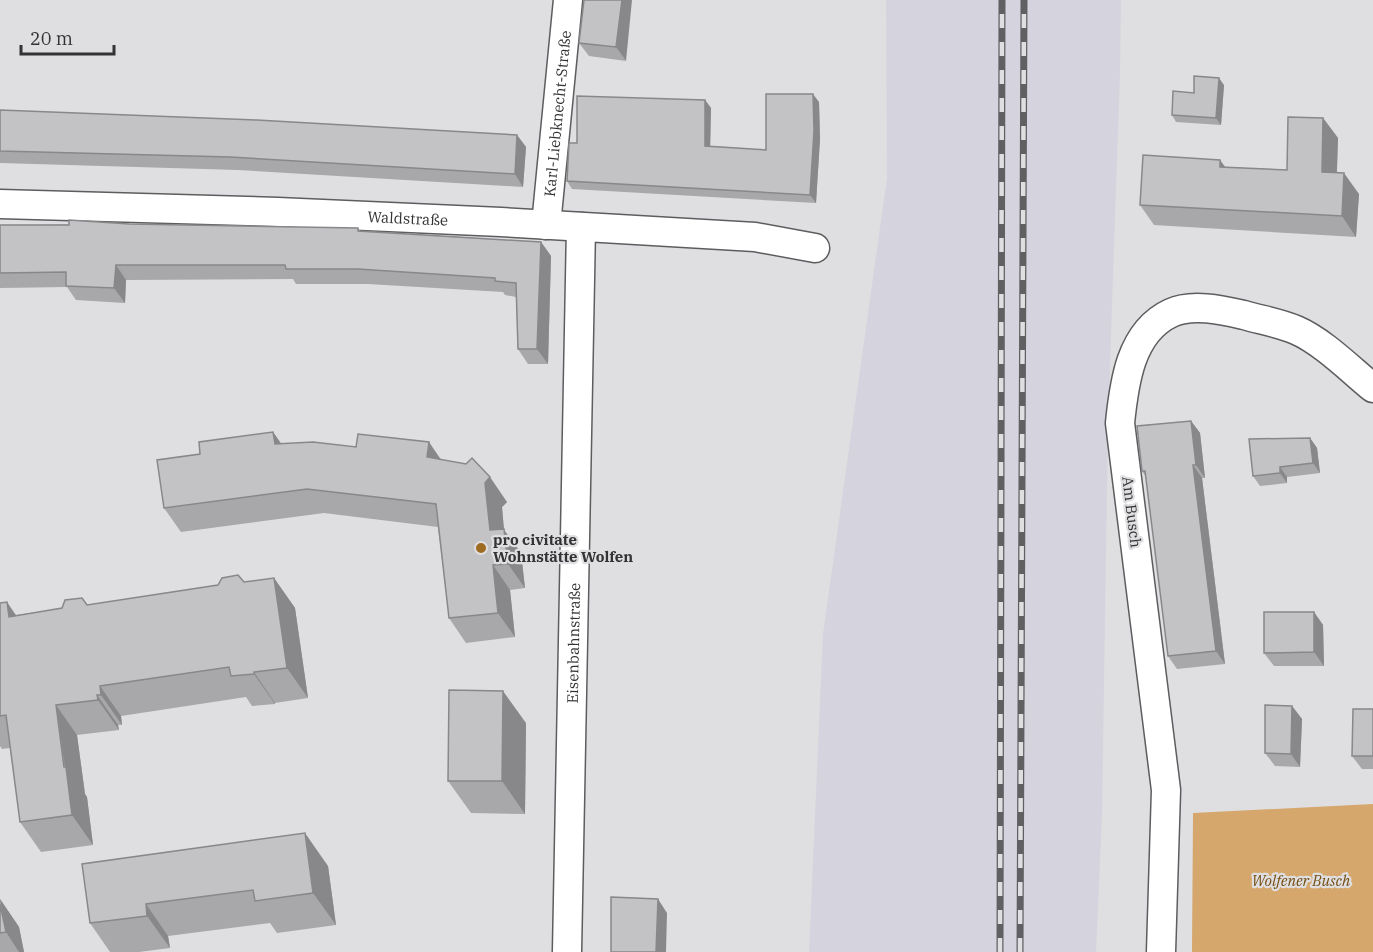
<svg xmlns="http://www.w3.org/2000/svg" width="1373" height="952" font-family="'IBM Plex Serif',serif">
	<rect width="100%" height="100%" fill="#dfdfe2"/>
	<polygon fill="#d5d3dd" points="886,0 1121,0 1120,73 1108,422 1102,816 1096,952 809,952 823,634 887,178"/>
	<polygon fill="#d6a76c" points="1373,804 1373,952 1192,952 1193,813"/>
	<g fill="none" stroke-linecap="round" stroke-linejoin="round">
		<defs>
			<g id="street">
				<path id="s1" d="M0,204L278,212L501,222L755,237L815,248"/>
				<path id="s2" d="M546,225L568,0"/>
				<path id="s3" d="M567,952L581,227"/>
				<path d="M1161,952L1166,790L1120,423C1124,384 1130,332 1171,313C1192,303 1222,310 1244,315C1261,320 1280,323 1296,330C1322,341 1351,370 1373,388"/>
			</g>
		</defs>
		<use href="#street" stroke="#5d5d5f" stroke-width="31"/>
		<use href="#street" stroke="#fff" stroke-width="28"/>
		<defs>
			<g id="rail">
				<polyline points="1000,952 1002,0"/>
				<polyline points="1020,952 1024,0"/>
			</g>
		</defs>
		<use href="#rail" stroke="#606062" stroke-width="7"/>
		<use href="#rail" stroke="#dfdfe2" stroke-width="4.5" stroke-dasharray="14" stroke-linecap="butt"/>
	</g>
	<g fill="#a8a7a9">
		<polygon points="584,0 626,61 589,56 579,43"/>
		<polygon points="1224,85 1221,125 1176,122 1172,115 1194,93"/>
		<polygon points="705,100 711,108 710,146 766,150 819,102 820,139 816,203 572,189 567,181 577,143"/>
		<polygon points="0,110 517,135 526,147 523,187 238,170 0,163"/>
		<polygon points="1323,118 1338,138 1337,173 1359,194 1356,237 1154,225 1140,205 1225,167 1287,170"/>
		<polygon points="129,224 358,228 360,231 541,242 551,256 548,364 528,364 518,349 516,297 505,295 503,292 368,284 296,284 293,279 126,280 125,303 76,300 67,287 0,288 0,225"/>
		<polygon points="1191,421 1200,433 1205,478 1202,478 1225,664 1177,669 1168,656 1146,477 1142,471"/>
		<polygon points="273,432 281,444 441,459 507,502 502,507 504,530 521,553 525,588 510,590 515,637 466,643 449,618 438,527 324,513 181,532 164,508 200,454"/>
		<polygon points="1310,438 1317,448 1320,473 1287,477 1287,483 1260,486 1253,476"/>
		<polygon points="274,578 295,608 308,698 275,703 275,704 252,706 246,697 121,716 122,725 118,725 119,730 77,735 85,794 87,797 93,845 41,852 20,822 10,748 2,749 0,746 0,603 16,615"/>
		<polygon points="1314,612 1323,625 1324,666 1274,666 1264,653"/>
		<polygon points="1292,706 1302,719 1300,767 1275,766 1265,753"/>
		<polygon points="1373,709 1373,769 1362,769 1352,756"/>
		<polygon points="526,723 525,814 471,813 448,781"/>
		<polygon points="82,864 328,866 336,925 277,933 270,923 168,936 170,948 139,952 110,952 90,923"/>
		<polygon points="0,899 19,927 24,952 0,952"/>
	</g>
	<g fill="#88888a">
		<polygon points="622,0 632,0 626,61 616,47"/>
		<polygon points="1219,78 1224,85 1221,125 1216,118"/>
		<polygon points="813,94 819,102 820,139 816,203 810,195"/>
		<polygon points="705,100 711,108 710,154 705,146"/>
		<polygon points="1323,118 1338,138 1336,193 1322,172"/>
		<polygon points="517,135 526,147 523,187 515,174"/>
		<polygon points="1220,160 1235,180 1220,167"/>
		<polygon points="1344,173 1359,194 1356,237 1342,216"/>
		<polygon points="541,242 551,256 548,364 537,349"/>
		<polygon points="116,265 126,280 125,303 114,288"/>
		<polygon points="1191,421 1200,433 1205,478 1196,465"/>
		<polygon points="273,432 290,456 275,444"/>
		<polygon points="1310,438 1317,448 1320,473 1313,463"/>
		<polygon points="429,442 446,467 427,457"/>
		<polygon points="1193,465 1202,478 1225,664 1216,651"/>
		<polygon points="1280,467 1287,477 1287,483 1280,473"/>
		<polygon points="490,477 507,502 502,507 504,530 521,553 525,588 508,564 490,530 485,483"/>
		<polygon points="493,565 510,590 515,637 498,613"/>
		<polygon points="274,578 295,608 308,698 287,668"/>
		<polygon points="7,602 28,633 9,617"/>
		<polygon points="1314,612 1323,625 1324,666 1314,652"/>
		<polygon points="254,672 275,703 275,704 254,674"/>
		<polygon points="100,686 121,716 122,725 101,695"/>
		<polygon points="503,691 526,723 525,814 502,781"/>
		<polygon points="97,695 118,725 119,730 98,700"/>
		<polygon points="56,705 77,735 85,794 87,797 93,845 72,815"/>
		<polygon points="1292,706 1302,719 1300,767 1291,754"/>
		<polygon points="305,833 328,866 336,925 313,893"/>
		<polygon points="0,899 19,927 24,952 19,952 6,932"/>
		<polygon points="658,899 667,913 666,952 656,952"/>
		<polygon points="146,904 168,936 170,948 147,916"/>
	</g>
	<g fill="#c3c2c5" stroke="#88888a" stroke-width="1.5">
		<polygon points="584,0 622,0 616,47 579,43"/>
		<polygon points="1194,76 1219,78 1216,118 1172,115 1173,91 1194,93"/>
		<polygon points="766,94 813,94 814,131 810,195 567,181 569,143 577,143 577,96 705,100 705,146 766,150"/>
		<polygon points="0,110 257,120 517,135 515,174 230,157 0,151"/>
		<polygon points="1288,117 1323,118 1322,172 1344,173 1342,216 1140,205 1143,155 1220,160 1220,167 1287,170"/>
		<polygon points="69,220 129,224 358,228 358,231 541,242 537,349 518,349 516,283 495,281 495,278 358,269 286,269 285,265 116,265 114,288 66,286 66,272 0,273 0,225 69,225"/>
		<polygon points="1191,421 1196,465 1193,465 1216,651 1168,656 1145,471 1142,471 1137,426"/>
		<polygon points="273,432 275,444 313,442 356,447 358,434 429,442 427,457 466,464 472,458 490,477 485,483 490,530 504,529 508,564 493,565 498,613 449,618 436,504 307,489 164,508 157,460 200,454 199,442"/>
		<polygon points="1310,438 1313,463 1280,467 1280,473 1253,476 1249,439"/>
		<polygon points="238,575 244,582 274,578 287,668 254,672 254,674 231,676 229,667 100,686 101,695 97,695 98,700 56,705 64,767 66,767 72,815 20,822 6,715 0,716 0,603 7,602 9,617 62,608 65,600 82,598 87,605 218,585 222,578"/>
		<polygon points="1264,612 1314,612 1314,652 1264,653"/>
		<polygon points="449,690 503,691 502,781 448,781"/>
		<polygon points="1265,705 1292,706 1291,754 1265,753"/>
		<polygon points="1353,709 1373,709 1373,756 1352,756"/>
		<polygon points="305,833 313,893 255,901 253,890 146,904 147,916 90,923 82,864"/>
		<polygon points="611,897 658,899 656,952 611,952"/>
		<polygon points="0,904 6,932 0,933"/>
	</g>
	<circle fill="#9e6b22" stroke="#dfdfe2" stroke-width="2" cx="481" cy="548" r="6"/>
	<g text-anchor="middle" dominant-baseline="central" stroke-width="4.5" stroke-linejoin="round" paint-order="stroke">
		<g font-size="15" fill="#333234" stroke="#dfdfe2">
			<text stroke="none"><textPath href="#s2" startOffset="112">Karl-Liebknecht-Straße</textPath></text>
			<text stroke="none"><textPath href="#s1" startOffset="408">Waldstraße</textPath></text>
			<text transform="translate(1132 512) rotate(83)">Am Busch</text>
			<text stroke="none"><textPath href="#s3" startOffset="309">Eisenbahnstraße</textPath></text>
		</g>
		<g font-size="15" font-weight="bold" fill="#333234" stroke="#dfdfe2" text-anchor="start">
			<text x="493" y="539">pro civitate<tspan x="493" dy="17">Wohnstätte Wolfen</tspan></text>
		</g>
		<g font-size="15" font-style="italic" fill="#764e12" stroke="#dfdfe2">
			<text x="1301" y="880">Wolfener Busch</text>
		</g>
	</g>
	<path d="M21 45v9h93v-9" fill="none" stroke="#333234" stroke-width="3"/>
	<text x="30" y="45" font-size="18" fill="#333234" stroke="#dfdfe2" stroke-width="4.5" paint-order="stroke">20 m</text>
</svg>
